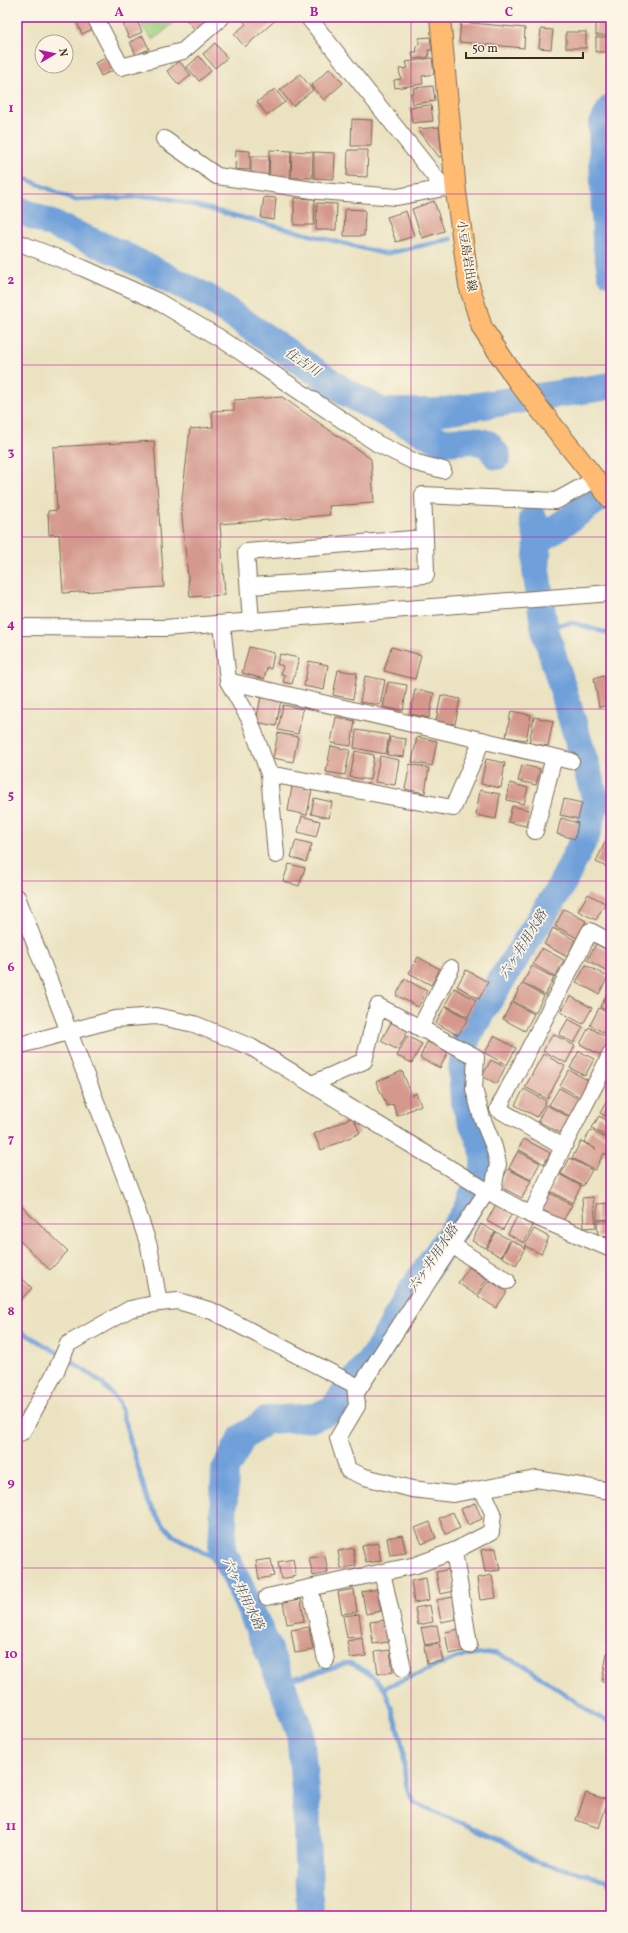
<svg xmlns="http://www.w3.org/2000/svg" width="628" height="1933" font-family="Vollkorn,'Noto Serif JP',serif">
	<rect width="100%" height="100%" fill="#fcf5e5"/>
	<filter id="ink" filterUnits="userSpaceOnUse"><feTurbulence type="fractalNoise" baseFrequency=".025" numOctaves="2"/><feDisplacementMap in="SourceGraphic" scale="8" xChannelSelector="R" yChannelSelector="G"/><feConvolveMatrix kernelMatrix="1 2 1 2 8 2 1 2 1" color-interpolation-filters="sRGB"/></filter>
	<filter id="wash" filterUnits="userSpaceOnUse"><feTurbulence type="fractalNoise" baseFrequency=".012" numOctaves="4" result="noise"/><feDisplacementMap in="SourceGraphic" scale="16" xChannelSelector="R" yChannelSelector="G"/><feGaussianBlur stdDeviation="0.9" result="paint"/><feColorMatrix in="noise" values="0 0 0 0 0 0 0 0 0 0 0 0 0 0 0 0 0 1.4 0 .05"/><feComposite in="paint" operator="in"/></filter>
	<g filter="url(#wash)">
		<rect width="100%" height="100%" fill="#eae2c0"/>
		<polygon fill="#9ccf7e" stroke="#6c7c4e" points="152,17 181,17 153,40 141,26"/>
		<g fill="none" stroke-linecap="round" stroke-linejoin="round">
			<g stroke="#6fa0da" stroke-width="4.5">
				<polyline points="17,175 75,200 158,196 385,254 451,239"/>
				<polyline points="544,626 573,623 611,634"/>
				<polyline points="596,800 611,811"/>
				<polyline points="17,1329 60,1354"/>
				<polyline points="66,1358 101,1382 119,1402 148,1502 162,1523 174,1536 214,1558 222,1552"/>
				<path d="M281,1682L349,1663C360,1666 377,1679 384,1688C388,1695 400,1734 402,1744C406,1763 401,1787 415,1803L501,1840L534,1861L606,1880L611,1887"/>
				<polyline points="383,1688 462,1656 494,1653 522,1664 596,1716 611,1722"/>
			</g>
			<g stroke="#6fa0da" stroke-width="28">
				<polyline points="611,108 602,126 606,242 611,273"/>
				<polyline points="17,209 119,253 208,298 347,393 383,412 438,412 611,386"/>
				<polyline points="387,414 443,442 473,440 488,444 497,456"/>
				<polyline points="533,518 538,541"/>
				<polyline points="310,1916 306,1805 300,1731 265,1642 230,1565 222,1552 225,1470 242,1438 267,1420 315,1417 333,1409 380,1348 409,1295 465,1213 484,1168 484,1151 464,1102 462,1071 466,1039 485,1006 560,888 587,833 596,800 544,626 536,570 538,541 595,501"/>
			</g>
		</g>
		<g id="blocks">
			<g fill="#d4988d">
				<polygon points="85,17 90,17 95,28 82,34 76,21"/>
				<polygon points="188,17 205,17 210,23 198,33 186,19"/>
				<polygon points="240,17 279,17 245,47 234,34 246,24"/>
				<polygon points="136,19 142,32 129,38 123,25"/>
				<rect x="596" y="20" width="15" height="15"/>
				<polygon points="461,22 525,28 524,48 459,42"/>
				<polygon points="541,29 553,30 551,49 539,48"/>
				<rect x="566" y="32" width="20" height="16"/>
				<polygon points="143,36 149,49 136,55 130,42"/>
				<polygon points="430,37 432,50 428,50 429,57 413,59 412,52 417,52 416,46 419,45 419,38"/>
				<rect x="596" y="37" width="15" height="15"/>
				<polygon points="215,43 227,58 215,68 203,54"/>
				<polygon points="199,56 211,71 199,81 187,67"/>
				<polygon points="108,57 114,70 101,76 95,63"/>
				<polygon points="432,58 434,74 422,76 423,84 395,88 394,80 401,79 399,69 408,68 406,62"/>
				<polygon points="179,61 191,75 179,85 167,71"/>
				<polygon points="330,68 343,83 324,100 311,86"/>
				<polygon points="300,74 313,90 293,106 280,90"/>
				<polygon points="433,86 435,101 413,104 411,93 414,93 413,88"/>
				<polygon points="275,89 285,102 267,115 257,102"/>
				<polygon points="431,105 433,121 412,123 410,107"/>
				<polygon points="352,119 372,120 371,146 351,146"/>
				<polygon points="439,127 442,157 439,157 418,129"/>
				<polygon points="236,150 250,151 250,170 235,169"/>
				<polygon points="270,150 291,151 290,178 269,177"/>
				<polygon points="348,150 368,150 367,177 347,176"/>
				<polygon points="292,151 313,152 312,178 291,178"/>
				<polygon points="314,152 335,153 334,179 314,178"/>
				<polygon points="251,156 269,156 268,175 251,175"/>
				<polygon points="264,197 276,198 274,220 261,218"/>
				<polygon points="294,198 315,199 314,225 294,225"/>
				<polygon points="434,201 444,231 422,238 412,209"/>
				<polygon points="317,203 337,204 336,230 316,230"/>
				<polygon points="345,209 365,210 364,236 344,236"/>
				<polygon points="406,211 414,236 396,242 387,217"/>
				<polygon points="282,397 371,459 374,503 329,506 330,515 220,524 225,595 190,597 181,507 190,429 213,427 212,411 234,410 234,400"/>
				<polygon points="154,441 164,587 63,593 59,534 49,535 48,511 57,510 53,447"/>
				<polygon points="249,647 274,653 271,669 267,667 264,679 242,673"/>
				<polygon points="391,647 421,655 415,679 384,671"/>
				<polygon points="280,654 299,658 292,684 283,682 285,675 281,674 283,666 277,664"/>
				<polygon points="309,661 328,665 324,690 304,686"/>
				<polygon points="338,670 357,673 353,699 333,695"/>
				<polygon points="611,675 611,705 599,707 594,678"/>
				<polygon points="365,676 385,680 380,705 360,702"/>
				<polygon points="388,682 407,685 403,711 383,707"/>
				<polygon points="415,689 434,693 429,718 410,714"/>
				<polygon points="441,695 460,699 455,724 436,721"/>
				<polygon points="261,696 281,700 276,726 256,722"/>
				<polygon points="283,705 303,709 298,734 278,730"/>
				<polygon points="511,711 531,715 526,740 506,737"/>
				<polygon points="336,717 355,721 351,746 331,743"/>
				<polygon points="534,717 553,721 548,746 529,743"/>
				<polygon points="356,730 389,735 386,754 354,748"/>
				<polygon points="278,733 298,737 293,762 273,758"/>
				<polygon points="390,737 406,739 404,757 387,755"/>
				<polygon points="417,737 437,741 432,766 412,762"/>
				<polygon points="331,746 350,750 345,775 326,772"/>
				<polygon points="355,751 374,755 370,780 350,777"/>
				<polygon points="380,756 399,760 395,785 375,782"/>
				<polygon points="486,759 505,763 501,788 481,784"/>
				<polygon points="410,764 429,768 425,793 405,789"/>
				<polygon points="522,765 540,769 536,785 518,781"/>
				<polygon points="510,783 528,788 524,804 507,800"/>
				<polygon points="292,786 312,789 307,815 288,811"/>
				<polygon points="480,790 500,794 496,819 476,815"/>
				<polygon points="314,798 332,802 329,818 311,814"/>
				<polygon points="564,799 582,803 578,819 560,815"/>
				<polygon points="512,806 529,810 526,826 508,822"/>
				<polygon points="302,816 320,821 316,837 298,832"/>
				<polygon points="561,818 578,823 575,839 557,834"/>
				<polygon points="611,829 611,869 596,862"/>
				<polygon points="296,840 312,844 306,862 291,857"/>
				<polygon points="289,864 305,868 299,886 283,881"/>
				<polygon points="588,894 605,903 596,920 578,911"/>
				<polygon points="564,909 586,921 577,938 555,926"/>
				<polygon points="553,928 575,940 567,957 544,944"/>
				<polygon points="596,944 611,952 611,969 609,972 587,960"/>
				<polygon points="542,948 564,960 555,977 533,964"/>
				<polygon points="418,957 440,969 431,985 409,973"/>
				<polygon points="586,965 608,977 599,994 576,982"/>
				<polygon points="532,966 554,978 545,995 523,983"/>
				<polygon points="466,970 488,982 479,999 457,986"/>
				<polygon points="405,979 427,991 418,1007 396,995"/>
				<polygon points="522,984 544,996 535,1013 513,1001"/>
				<polygon points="454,988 476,1000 468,1017 445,1005"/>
				<polygon points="609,990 611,991 611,1013 600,1007"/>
				<polygon points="570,996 592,1008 583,1024 561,1012"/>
				<polygon points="512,1002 534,1014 525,1031 503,1019"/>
				<polygon points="445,1006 468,1019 458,1035 436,1023"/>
				<polygon points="599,1008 611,1015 611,1037 590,1025"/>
				<polygon points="393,1019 409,1028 398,1050 381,1041"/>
				<polygon points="568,1019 583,1027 574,1043 559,1035"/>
				<polygon points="589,1027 611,1040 602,1056 580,1044"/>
				<polygon points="553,1034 575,1046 566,1063 543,1051"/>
				<polygon points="407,1036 422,1044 412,1063 397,1056"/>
				<polygon points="494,1036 516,1048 507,1065 485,1053"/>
				<polygon points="427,1042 449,1050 440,1068 420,1058"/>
				<polygon points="579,1051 594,1059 585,1076 570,1068"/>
				<polygon points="543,1054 565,1066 547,1099 525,1087"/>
				<polygon points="491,1060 505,1067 497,1084 482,1076"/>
				<polygon points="569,1070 591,1082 582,1098 560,1086"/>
				<polygon points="402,1071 412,1095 416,1093 421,1105 397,1116 393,1104 387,1106 376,1082"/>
				<polygon points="559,1088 581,1100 572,1117 549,1105"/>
				<polygon points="524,1089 546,1101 537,1117 515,1105"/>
				<polygon points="609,1097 611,1098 611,1119 600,1113"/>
				<polygon points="546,1105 569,1117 560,1133 538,1121"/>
				<polygon points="599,1116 611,1123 611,1139 592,1128"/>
				<polygon points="353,1117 360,1133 321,1150 314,1134"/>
				<polygon points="591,1130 611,1141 611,1146 606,1155 604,1153 595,1170 572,1158 581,1141 596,1149 584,1142"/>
				<polygon points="524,1139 550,1153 544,1164 518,1149"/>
				<polygon points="518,1151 540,1163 531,1180 509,1168"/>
				<polygon points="570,1158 592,1170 583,1186 561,1174"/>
				<polygon points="508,1169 531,1181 522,1198 499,1186"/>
				<polygon points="559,1174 581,1186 572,1203 550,1191"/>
				<polygon points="550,1193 572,1205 563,1221 541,1209"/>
				<polygon points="593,1197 596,1227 584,1228 582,1198"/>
				<polygon points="18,1203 68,1251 50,1270 17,1238 17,1205"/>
				<polygon points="611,1203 611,1219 597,1220 597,1204"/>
				<polygon points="496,1204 512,1213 503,1230 487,1221"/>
				<polygon points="517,1217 533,1226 524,1243 508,1234"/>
				<polygon points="597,1221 611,1221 611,1236 598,1237"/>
				<polygon points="481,1224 495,1232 486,1248 472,1241"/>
				<polygon points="534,1229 549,1237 541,1254 525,1246"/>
				<polygon points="496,1232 510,1240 501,1257 487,1249"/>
				<polygon points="511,1240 525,1248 516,1265 502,1257"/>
				<polygon points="469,1267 487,1279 476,1295 458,1283"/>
				<polygon points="17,1273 32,1288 17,1304"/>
				<polygon points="489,1280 507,1292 496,1308 478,1296"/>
				<polygon points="475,1503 482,1519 468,1525 461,1509"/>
				<polygon points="453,1512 460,1528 446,1534 439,1518"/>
				<polygon points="430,1522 436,1538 422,1544 415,1528"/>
				<polygon points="402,1535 406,1553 390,1555 387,1538"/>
				<polygon points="378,1543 381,1561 366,1563 362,1546"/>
				<polygon points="353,1548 356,1566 341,1568 338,1551"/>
				<polygon points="496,1548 500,1570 485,1572 481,1550"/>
				<polygon points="325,1556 328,1573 313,1576 309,1558"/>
				<polygon points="271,1559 274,1576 259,1579 256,1561"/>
				<polygon points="293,1559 296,1576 281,1579 278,1562"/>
				<polygon points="451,1569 455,1591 440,1594 436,1572"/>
				<polygon points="492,1575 496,1598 480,1600 477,1578"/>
				<polygon points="426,1578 429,1600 414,1603 411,1581"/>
				<polygon points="354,1589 357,1612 342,1614 338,1592"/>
				<polygon points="377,1589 381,1611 366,1614 362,1592"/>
				<polygon points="453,1597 456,1619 441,1622 437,1600"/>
				<polygon points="301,1599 304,1621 287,1624 283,1602"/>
				<polygon points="430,1605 433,1622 418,1625 415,1608"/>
				<polygon points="359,1614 362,1636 347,1638 343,1616"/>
				<polygon points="385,1620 389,1642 373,1644 370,1622"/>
				<polygon points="437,1625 440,1642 425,1645 421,1628"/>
				<polygon points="309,1627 313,1650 295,1653 291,1630"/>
				<polygon points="460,1629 464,1651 449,1654 445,1632"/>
				<polygon points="362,1638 366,1656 350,1658 347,1641"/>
				<polygon points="439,1644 443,1661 427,1664 424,1646"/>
				<polygon points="390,1650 393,1672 378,1674 375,1652"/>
				<polygon points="607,1653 611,1653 611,1683 602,1682"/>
				<polygon points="586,1793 608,1800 599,1828 576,1820"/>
			</g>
		</g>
	</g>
	<g filter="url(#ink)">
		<use href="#blocks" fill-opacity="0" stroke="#786a57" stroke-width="1"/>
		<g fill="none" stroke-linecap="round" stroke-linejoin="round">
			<defs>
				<g id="minor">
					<polyline points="95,17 121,67 183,51 222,17"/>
					<polyline points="308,17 444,188 452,190"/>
					<polyline points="164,139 217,176 319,191 397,197 444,188"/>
					<polyline points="17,242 83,268 157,301 220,338 378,444 417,463 443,470"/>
					<polyline points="249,586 426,575 425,538"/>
					<polyline points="251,622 246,552 425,538 423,495 556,501 596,479"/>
					<polyline points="222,624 228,681 249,718 269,774 276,855"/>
					<polyline points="17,627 164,628 611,593"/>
					<polyline points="228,681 571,761"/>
					<polyline points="269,774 453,808 482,740"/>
					<polyline points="535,831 554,757"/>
					<polyline points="17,897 132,1195 149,1246 159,1303"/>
					<polyline points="420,1028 451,968"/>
					<polyline points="17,1046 115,1019 156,1016 194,1024 251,1047 487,1191 531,1215 611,1249"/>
					<polyline points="312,1084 364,1061 378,1006 476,1057 474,1089 482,1118 494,1147 498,1164 492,1194"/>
					<polyline points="563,1147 611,1054"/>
					<polyline points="531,1215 563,1147 498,1109 590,931 611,942"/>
					<polyline points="452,1245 507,1281"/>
					<polyline points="356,1393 487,1191"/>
					<polyline points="17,1434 22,1432 56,1371 68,1344 130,1309 159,1303 178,1301 212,1311 355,1385 357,1406 338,1438 348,1470 365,1477 412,1489 453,1494 536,1479 611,1491"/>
					<polyline points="454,1551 469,1645"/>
					<polyline points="382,1572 403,1668"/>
					<polyline points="310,1588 326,1660"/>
					<polyline points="267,1597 416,1565 454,1551 491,1532 493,1513 482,1489"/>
				</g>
				<polyline id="major" points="440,17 456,192 469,285 482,328 519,383 611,499"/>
			</defs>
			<use href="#minor" stroke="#786a57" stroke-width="18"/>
			<use href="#major" stroke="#786a57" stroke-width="22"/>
			<use href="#minor" stroke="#fff" stroke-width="16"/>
			<use href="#major" stroke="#febb71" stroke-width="20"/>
		</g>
	</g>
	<path fill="none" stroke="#b5179e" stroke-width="1" stroke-opacity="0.55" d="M217,17V1916M411,17V1916M17,194H611M17,365H611M17,537H611M17,709H611M17,881H611M17,1052H611M17,1224H611M17,1396H611M17,1568H611M17,1739H611"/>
	<g text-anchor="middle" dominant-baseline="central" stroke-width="3.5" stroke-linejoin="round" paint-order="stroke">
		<g font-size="12" fill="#3b2a1e" stroke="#fcf5e5">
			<text transform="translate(466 256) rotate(81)">小豆島岩出線</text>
		</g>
		<g font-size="13" font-style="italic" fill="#505969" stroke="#fcf5e5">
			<text transform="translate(302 363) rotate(34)">住吉川</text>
			<text transform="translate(524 945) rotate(-58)">六ヶ井用水路</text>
			<text transform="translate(434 1259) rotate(-56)">六ヶ井用水路</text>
			<text transform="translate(242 1594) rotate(64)">六ヶ井用水路</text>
		</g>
	</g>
	<rect width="628" height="1933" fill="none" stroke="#fcf5e5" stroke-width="44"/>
	<g transform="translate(54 54) rotate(81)"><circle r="19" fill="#fcf5e5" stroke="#afa495"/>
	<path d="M0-3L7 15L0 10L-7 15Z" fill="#b5179e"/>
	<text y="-6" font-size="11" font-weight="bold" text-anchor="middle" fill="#3b2a1e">N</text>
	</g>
	<path d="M466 52v6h117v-6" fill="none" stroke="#3b2a1e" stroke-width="2"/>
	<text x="472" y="52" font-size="12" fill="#3b2a1e" stroke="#fcf5e5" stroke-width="3" paint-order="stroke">50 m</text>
	<rect x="22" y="22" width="584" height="1889" fill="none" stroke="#b5179e" stroke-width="1.5"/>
	<g font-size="13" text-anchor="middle" font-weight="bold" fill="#b5179e">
		<text x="119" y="16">A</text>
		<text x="314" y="16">B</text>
		<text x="509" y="16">C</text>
		<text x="11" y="112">1</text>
		<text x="11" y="284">2</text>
		<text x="11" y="456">3</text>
		<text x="11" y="628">4</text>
		<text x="11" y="799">5</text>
		<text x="11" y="971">6</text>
		<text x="11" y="1143">7</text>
		<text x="11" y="1315">8</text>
		<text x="11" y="1486">9</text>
		<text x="11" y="1658">10</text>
		<text x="11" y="1830">11</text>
	</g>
</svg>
